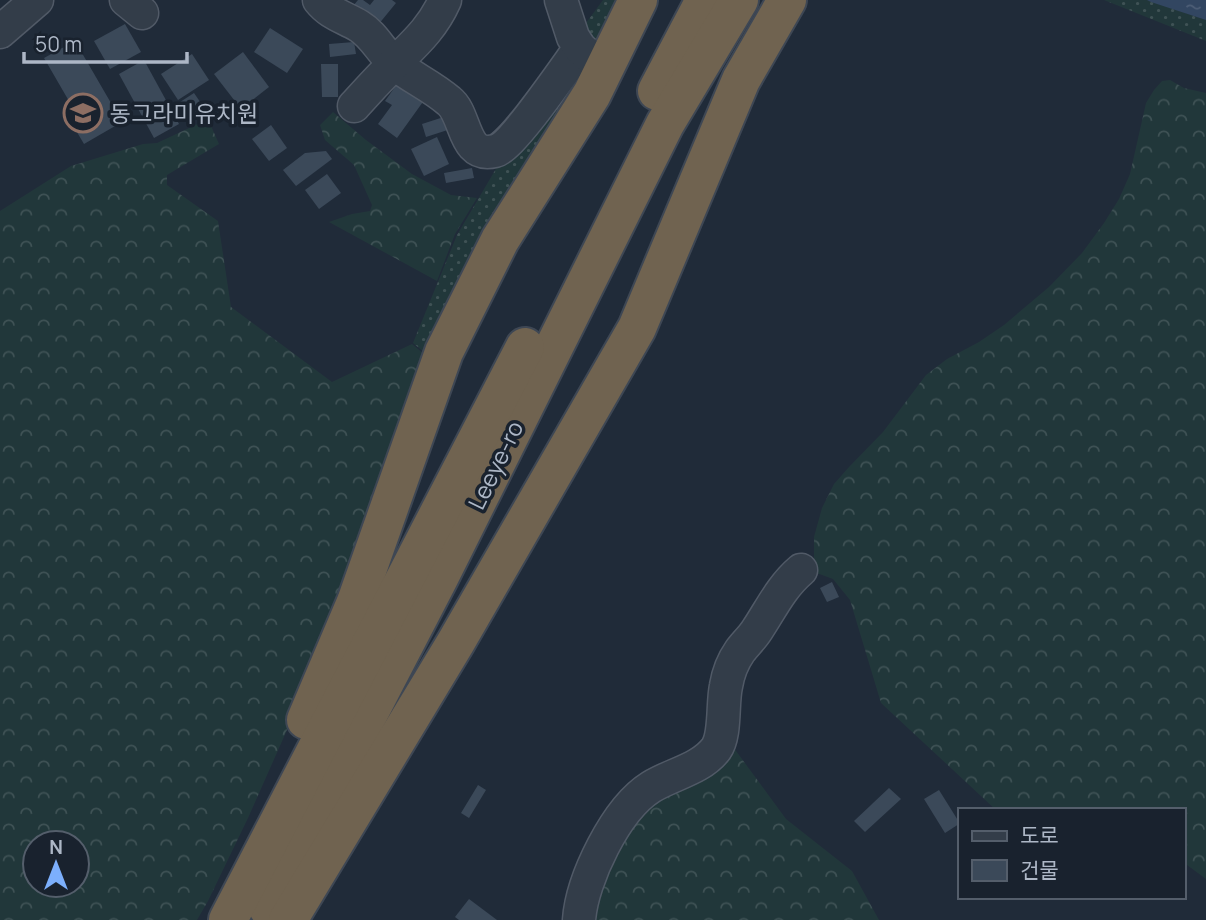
<svg xmlns="http://www.w3.org/2000/svg" width="1206" height="920" font-family="Manrope,'Noto Sans KR',sans-serif">
	<defs>
		<pattern id="grass-dots" width="8" height="8" patternUnits="userSpaceOnUse" patternTransform="scale(1.75)"><rect width="8" height="8" fill="#21373a"/><path d="M2 2h.1M6 6h.1" fill="none" stroke="#3f5255" stroke-width="1.8" stroke-linecap="round"/></pattern>
		<pattern id="forest-crowns" width="20" height="18" patternUnits="userSpaceOnUse" patternTransform="scale(1.75)"><rect width="20" height="18" fill="#21373a"/><path d="M2 6a3 3 0 1 1 6 0M12 15a3 3 0 1 1 6 0" fill="none" stroke="#3f5255"/></pattern>
		<pattern id="water-ripples" width="26" height="14" patternUnits="userSpaceOnUse" patternTransform="scale(1.75)"><rect width="26" height="14" fill="#324661"/><path d="M2 4q2-2 4 0t4 0M15 11q2-2 4 0t4 0" fill="none" stroke="#4d5e76"/></pattern>
	</defs>
	<rect width="100%" height="100%" fill="#202b39"/>
	<g fill="url(#grass-dots)">
		<polygon points="603,0 634,0 431,358 413,343 457,235 497,167 567,74 580,31"/>
		<polygon points="1104,0 1147,0 1206,20 1206,41"/>
	</g>
	<g fill="url(#forest-crowns)" fill-rule="evenodd">
		<polygon points="1170,80 1184,88 1206,93 1206,879 1183,862 1183,810 996,810 881,703 850,600 833,579 814,572 814,537 822,508 834,484 849,467 883,432 926,375 947,359 979,342 1004,325 1049,287 1082,253 1104,223 1119,199 1130,174 1146,103 1154,90 1162,81"/>
		<polygon points="333,112 366,140 412,174 451,195 477,198 455,234 437,281 329,222 352,214 370,211 372,205 354,165 325,140 320,125"/>
		<path d="M202,122L211,126L219,144L167,175V185L218,221L231,307L332,382L412,344L430,359L318,660L248,818L208,901L197,920H0V211L71,166L143,144L157,143ZM35,843H77V885H35Z"/>
		<polygon points="728,740 786,819 852,871 879,920 588,920 624,827"/>
	</g>
	<polygon fill="url(#water-ripples)" points="1147,0 1206,0 1206,20 1151,2"/>
	<g fill="#3b4959">
		<polygon points="358,0 363,0 370,5 374,0 392,0 396,3 378,25 353,6"/>
		<polygon points="125,24 141,52 110,69 94,41"/>
		<polygon points="270,28 303,49 287,73 254,52"/>
		<polygon points="75,41 122,122 84,144 65,112 73,108 44,58"/>
		<polygon points="354,42 356,54 330,57 329,44"/>
		<polygon points="243,52 269,87 241,109 214,74"/>
		<polygon points="192,54 209,80 178,100 161,74"/>
		<polygon points="144,60 179,124 154,138 119,74"/>
		<polygon points="321,64 338,64 338,97 322,97"/>
		<polygon points="400,80 425,99 397,138 378,124 392,105 385,101"/>
		<polygon points="194,93 207,112 189,123 177,104"/>
		<polygon points="453,114 457,127 426,137 422,124"/>
		<polygon points="271,125 287,148 269,161 252,139"/>
		<polygon points="437,137 449,164 424,176 411,149"/>
		<polygon points="326,151 332,159 296,186 283,170 305,153"/>
		<polygon points="472,168 474,178 446,183 444,173"/>
		<polygon points="327,174 341,193 319,209 305,190"/>
		<polygon points="832,582 839,597 827,602 820,588"/>
		<polygon points="478,785 486,790 469,818 461,813"/>
		<polygon points="889,788 901,799 865,832 854,821"/>
		<polygon points="939,790 959,822 959,824 945,833 924,799"/>
		<polygon points="469,899 497,920 459,920 455,917"/>
	</g>
	<g fill="none" stroke-linecap="round" stroke-linejoin="round">
		<defs>
			<g id="minor">
				<polyline points="126,0 142,13"/>
				<path d="M319,0C330,14 344,17 359,26C374,35 382,53 396,65C413,78 433,87 449,101C467,115 462,159 495,151C512,147 566,67 580,48"/>
				<polyline points="561,0 573,37 580,48 593,59"/>
				<polyline points="0,32 37,0"/>
				<path d="M354,106C367,92 379,78 393,65C414,44 432,29 445,0"/>
				<path d="M579,920C582,879 616,809 651,787C672,774 701,769 716,749C726,735 722,704 726,686C728,674 733,661 740,651C745,644 752,638 757,630C771,609 781,587 801,570"/>
			</g>
			<g id="highway">
				<polyline points="657,91 705,0"/>
				<polyline points="306,720 356,602 444,352 500,240 592,94 638,0"/>
				<polyline points="268,908 439,578 665,124 739,0"/>
				<polyline points="228,920 525,347"/>
				<polyline points="288,920 456,642 637,328 741,80 787,0"/>
			</g>
		</defs>
		<use href="#minor" stroke="#515a67" stroke-width="35"/>
		<use href="#highway" stroke="#3e4754" stroke-width="42"/>
		<use href="#minor" stroke="#333d49" stroke-width="32"/>
		<use href="#highway" stroke="#706350" stroke-width="38"/>
	</g>
	<defs>
		<symbol id="school-ring" viewBox="-11 -11 22 22"><circle r="9.5" fill="#19222e" stroke="#8d6e63" stroke-width="1.5"/><path d="M0-5L7-2L0 1L-7-2ZM-4 1L0 2.5L4 1V4Q0 6-4 4Z" fill="#8d6e63"/></symbol>
	</defs>
	<g fill-rule="evenodd">
		<use href="#school-ring" x="61" y="91" width="44" height="44"/>
	</g>
	<g text-anchor="middle" dominant-baseline="central" stroke-width="7" stroke-linejoin="round" paint-order="stroke">
		<g font-size="23" fill="#adb7c6" stroke="#19222e" text-anchor="start">
			<text x="110" y="113">동그라미유치원</text>
		</g>
		<g font-size="23" fill="#adb7c6" stroke="#19222e">
			<text transform="translate(495 465) rotate(-64)">Leeye-ro</text>
		</g>
	</g>
	<rect x="958" y="808" width="228" height="91" fill="#19222e" stroke="#545e6b" stroke-width="2"/>
	<rect x="972" y="831" width="35" height="10" fill="#333d49" stroke="#545e6b" stroke-width="2"/>
	<text x="1020" y="843" font-size="21" fill="#adb7c6">도로</text>
	<rect x="972" y="860" width="35" height="21" fill="#3b4959" stroke="#545e6b" stroke-width="2"/>
	<text x="1020" y="878" font-size="21" fill="#adb7c6">건물</text>
	<g transform="translate(56 864)"><circle r="33" fill="#19222e" stroke="#545e6b" stroke-width="2"/>
	<path d="M0-5L12 26L0 18L-12 26Z" fill="#7caffc"/>
	<text y="-10" font-size="19" font-weight="bold" text-anchor="middle" fill="#adb7c6">N</text>
	</g>
	<path d="M24 52v10h163v-10" fill="none" stroke="#adb7c6" stroke-width="3.5"/>
	<text x="35" y="52" font-size="21" fill="#adb7c6" stroke="#19222e" stroke-width="5" paint-order="stroke">50 m</text>
</svg>
